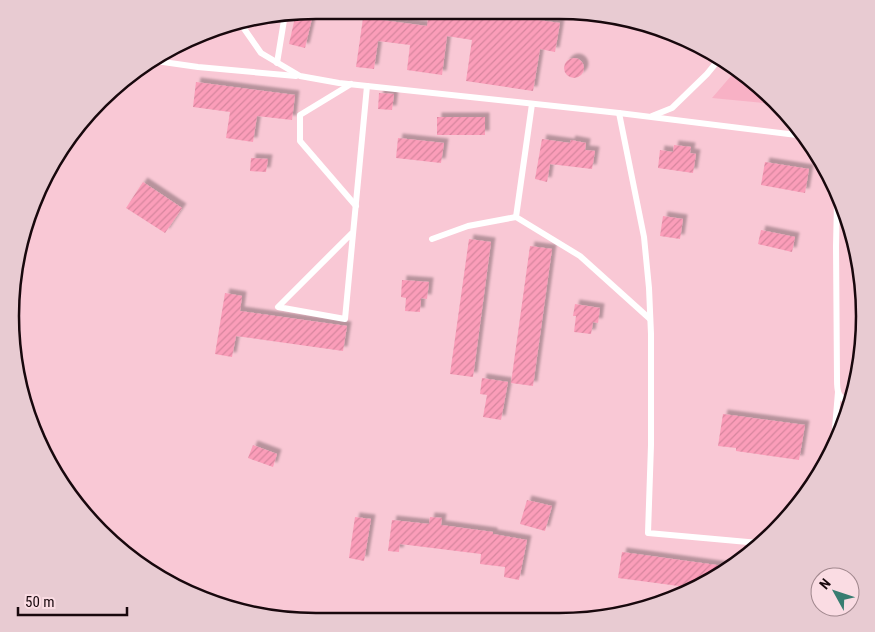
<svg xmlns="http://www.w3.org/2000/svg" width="875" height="632" font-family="'Roboto Condensed',sans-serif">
	<defs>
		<pattern id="building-hatch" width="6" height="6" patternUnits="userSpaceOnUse" patternTransform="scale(1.25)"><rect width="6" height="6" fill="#fb9db9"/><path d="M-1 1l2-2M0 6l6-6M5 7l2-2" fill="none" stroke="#d6869e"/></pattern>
		<filter id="shadow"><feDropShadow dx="4.5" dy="-4.5" stdDeviation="1" flood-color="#0004"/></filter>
	</defs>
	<rect width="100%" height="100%" fill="#f9c8d5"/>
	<polygon fill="#f8b1c5" points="737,69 774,104 712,98"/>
	<g fill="url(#building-hatch)" filter="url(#shadow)">
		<polygon points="429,10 464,10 560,23 555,52 540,49 533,91 466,81 472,40 447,36 442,75 407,70 410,45 378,41 374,69 356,67 364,11 382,14 381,20 427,26"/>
		<polygon points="303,12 313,14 305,48 289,44 296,13"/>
		<circle cx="574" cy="68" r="10"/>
		<polygon points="196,82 295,95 292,120 257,116 253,142 226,138 230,112 193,107"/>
		<polygon points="379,93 394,94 392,110 378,109"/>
		<rect x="437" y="117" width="48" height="18"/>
		<polygon points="398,138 444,143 441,163 396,158"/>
		<polygon points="542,139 570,143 571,140 586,143 585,150 595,151 592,169 550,164 547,182 535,179"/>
		<polygon points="674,145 691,147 690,153 696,154 693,173 658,168 660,150 673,152"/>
		<polygon points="251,158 268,159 266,172 250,171"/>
		<polygon points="765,162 809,169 805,193 761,185"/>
		<polygon points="143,182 182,208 165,233 126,208"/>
		<polygon points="663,216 683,219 680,239 660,236"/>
		<polygon points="761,230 795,237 792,252 758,244"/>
		<polygon points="469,239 491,242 473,377 450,374"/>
		<polygon points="530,246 552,249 533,386 511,383"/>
		<polygon points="402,280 429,282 427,299 421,298 420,312 405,311 406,298 401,297"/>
		<polygon points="225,293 242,296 240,311 347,326 343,351 236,336 232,357 215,354"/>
		<polygon points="575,304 600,308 598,323 593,322 591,334 574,332 576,316 573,316"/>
		<polygon points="482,378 508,382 501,420 483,417 487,395 480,394"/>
		<polygon points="723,414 805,425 799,460 736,451 736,448 718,446"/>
		<polygon points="253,445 277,454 273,467 248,458"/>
		<polygon points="527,500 552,506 545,531 520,524"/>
		<polygon points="355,517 371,519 364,561 349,558"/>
		<polygon points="430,517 442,518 441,525 493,532 493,534 527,540 519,580 504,577 505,567 480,564 481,554 400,544 399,552 388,551 392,520 429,524"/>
		<polygon points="622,552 731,567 694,588 618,578"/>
	</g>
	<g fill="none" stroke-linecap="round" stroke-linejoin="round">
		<g stroke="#fff" stroke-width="6">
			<polyline points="238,20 261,53 300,76 339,83 619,113 805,136"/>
			<polyline points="149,60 198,67 296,76"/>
			<polyline points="277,63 285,14"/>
			<polyline points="351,84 300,115 300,141 356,206"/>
			<polyline points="532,104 516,217 580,256 650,319"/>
			<polyline points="619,113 644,237 649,288 651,334 651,445 648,533 759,543"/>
			<polyline points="652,116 672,108 707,74 720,58"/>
			<path d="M837,202L836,246L837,379C837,389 837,397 847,401"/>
			<polyline points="353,232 278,307 345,319 367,86"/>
			<polyline points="432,239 468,226 516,217"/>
			<polyline points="834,440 838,392"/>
		</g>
	</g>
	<path d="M0 0H875V632H0ZM316 19H559A297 297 0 0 1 856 316V316A297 297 0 0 1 559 613H316A297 297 0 0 1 19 316V316A297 297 0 0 1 316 19Z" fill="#e8cbd2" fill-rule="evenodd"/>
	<path fill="none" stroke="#18080d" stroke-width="2.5" d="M316 19H559A297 297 0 0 1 856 316V316A297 297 0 0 1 559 613H316A297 297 0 0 1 19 316V316A297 297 0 0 1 316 19Z"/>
	<g transform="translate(835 592) rotate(310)"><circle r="24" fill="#fadce3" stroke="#a0878d"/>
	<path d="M0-4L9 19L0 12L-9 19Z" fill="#387d71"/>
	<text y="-8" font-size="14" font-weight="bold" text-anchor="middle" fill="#18080d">N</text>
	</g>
	<path d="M18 607v8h109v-8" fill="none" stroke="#18080d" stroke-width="2.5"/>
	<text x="25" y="607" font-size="15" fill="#18080d" stroke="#fadce3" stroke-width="4" paint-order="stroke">50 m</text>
</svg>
